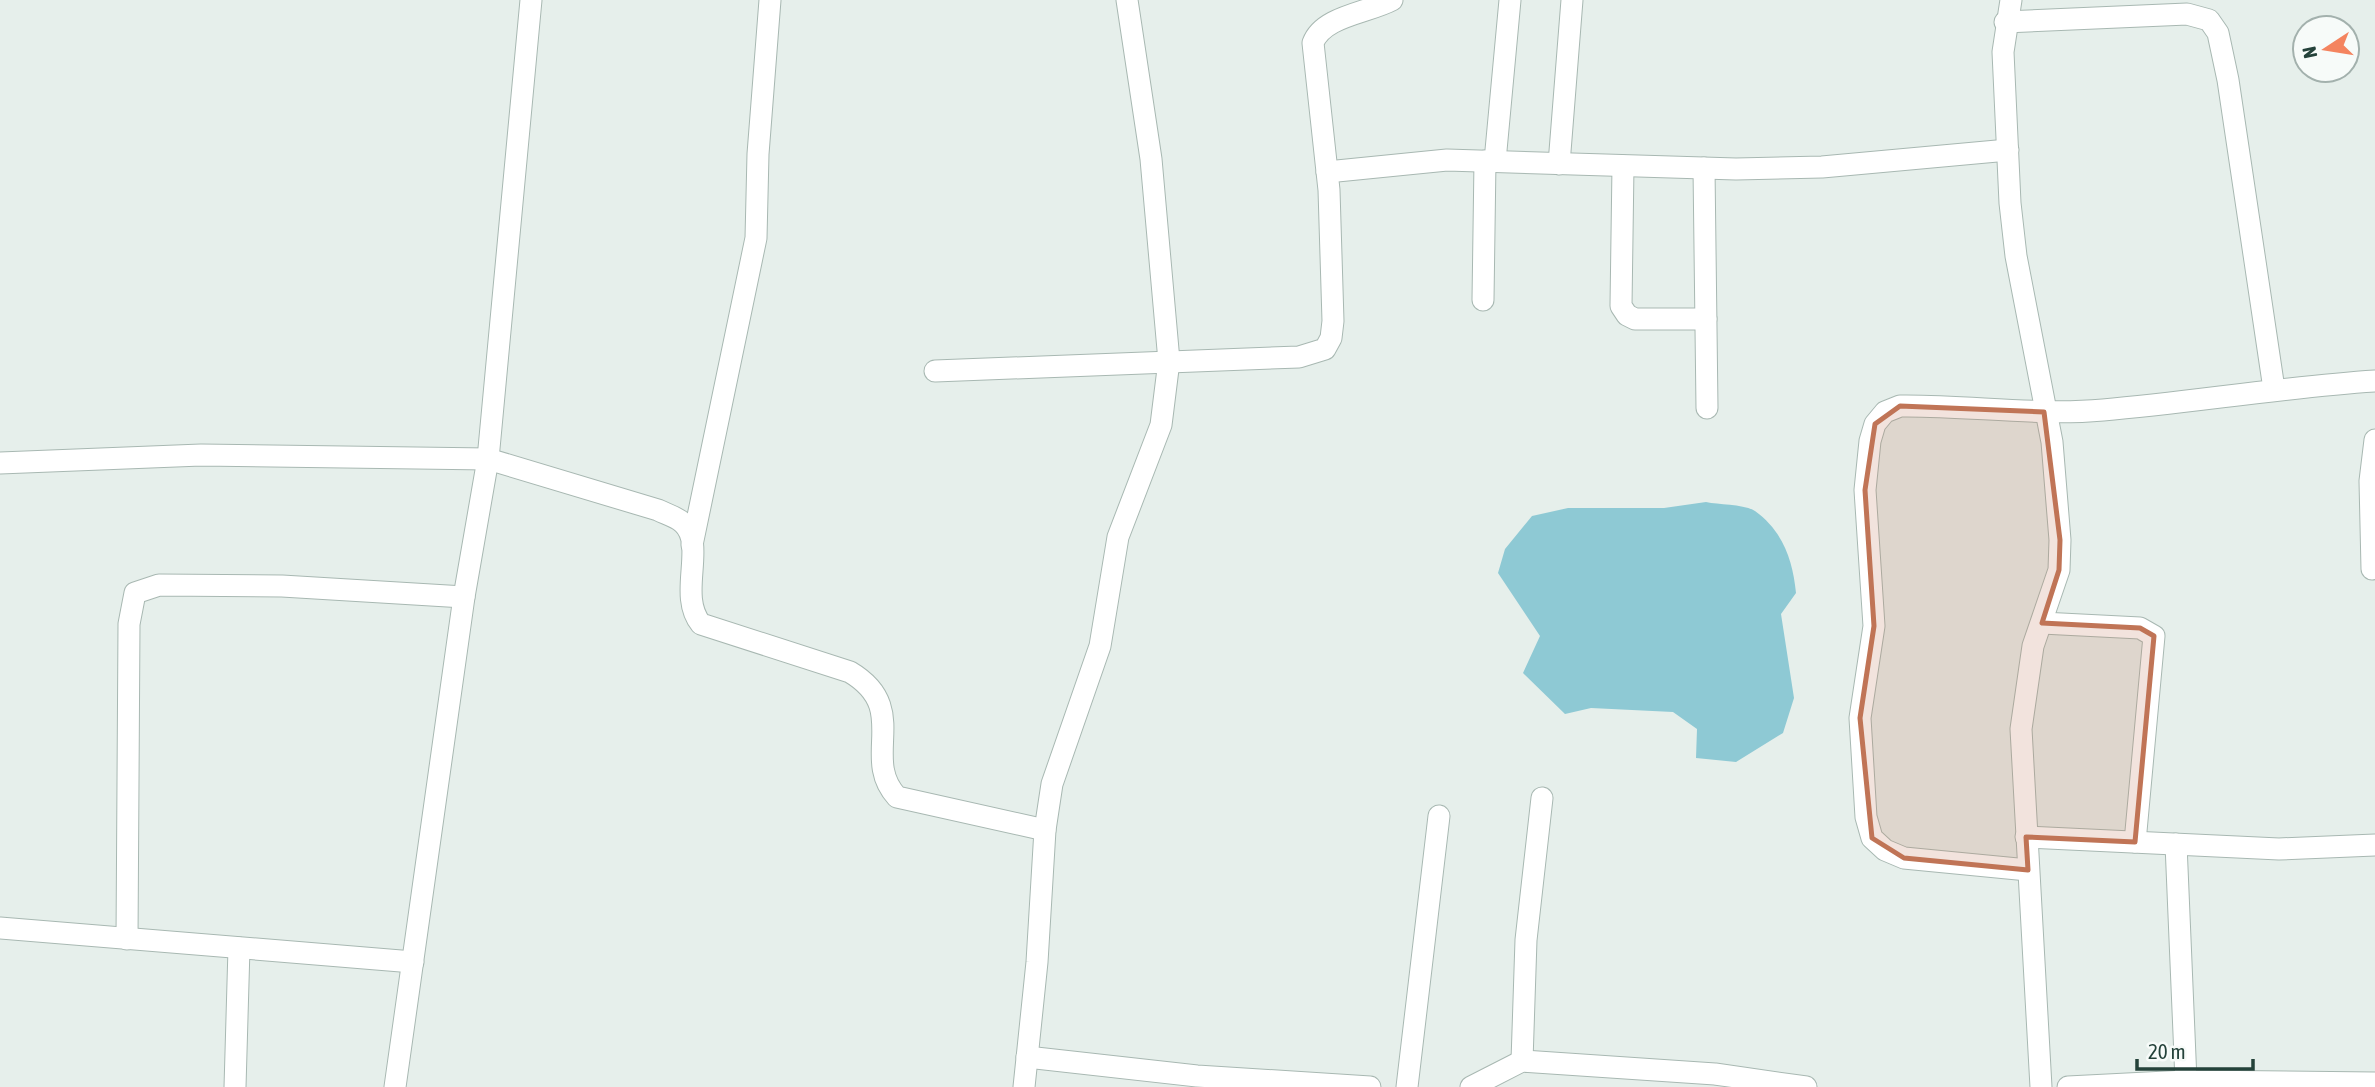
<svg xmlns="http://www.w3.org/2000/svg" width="2375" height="1087" font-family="'Asap Condensed',sans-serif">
	<rect width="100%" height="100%" fill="#e6efeb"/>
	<path fill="#8ec9d4" d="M1706,502C1719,505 1744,504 1755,511C1783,531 1793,561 1796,593L1781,614L1794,698L1783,733L1736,762L1696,758L1697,729L1673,712L1591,708L1565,714L1523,673L1540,636L1498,573L1505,549L1532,516L1568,508H1664Z"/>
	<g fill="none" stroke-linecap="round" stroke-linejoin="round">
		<defs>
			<g id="minor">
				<polyline points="2011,0 2003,52 2010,203 2016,256 2052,442 2060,540 2059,570 2033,646 2021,729 2041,1087"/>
				<polyline points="2005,22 2187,14 2209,20 2218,33 2228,80 2274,389"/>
				<polyline points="1495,161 1510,0"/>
				<polyline points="1559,164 1572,0"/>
				<polyline points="1623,166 1621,306 1627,315 1635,319 1706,319"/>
				<polyline points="1704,168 1707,408"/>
				<polyline points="1327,172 1447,160 1736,169 1822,167 2008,150"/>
				<polyline points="1483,300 1485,161"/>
				<path d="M935,371L1299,357L1325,349L1331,338L1333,321L1329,190L1313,43C1323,16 1368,13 1392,0"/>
				<path d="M0,463L201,455L488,459L658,510C666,514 677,517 683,523C707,545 677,595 701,624L850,672C912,709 860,757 897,797L1045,830"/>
				<polyline points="692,545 756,238 758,154 770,0"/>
				<polyline points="2372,569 2370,481 2375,440"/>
				<polyline points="2042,623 2140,628 2154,636 2135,842"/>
				<polyline points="2026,837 2279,849 2375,845"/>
				<polyline points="2176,844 2186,1081"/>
				<path d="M2028,870L1904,858L1885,850L1872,838L1866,817L1860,718L1874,626L1865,490L1870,441L1875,424L1885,412L1900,406C1968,405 2035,416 2103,410C2194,402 2284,387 2375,381"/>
				<polyline points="0,928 413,962"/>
				<polyline points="127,939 129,624 135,593 159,585 282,586 464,597"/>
				<polyline points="1027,1057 1197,1076 1370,1087"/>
				<polyline points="1522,1061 1526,940 1542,798"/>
				<polyline points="235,1087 239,948"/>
				<polyline points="395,1087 464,597 488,459 531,0"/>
				<polyline points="1024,1087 1037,962 1045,830 1052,784 1100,646 1118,537 1161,425 1169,361 1151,159 1127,0"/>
				<polyline points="1407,1087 1439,816"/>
				<polyline points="1471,1087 1522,1061 1715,1074 1806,1087"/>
				<polyline points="2068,1087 2186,1081 2375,1083"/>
			</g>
		</defs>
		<use href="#minor" stroke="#a8b8b2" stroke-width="23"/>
		<use href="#minor" stroke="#fff" stroke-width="21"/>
	</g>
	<path fill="#c07456" fill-opacity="0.2" stroke="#c07456" stroke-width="5" stroke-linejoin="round" d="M1900,406L2044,412L2060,540L2059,570L2042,623L2140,628L2154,636L2135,842L2026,837L2028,870L1904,858L1872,838L1860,718L1874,626L1865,490L1875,424Z"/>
	<g transform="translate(2326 49) rotate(258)"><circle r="33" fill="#f7fbf9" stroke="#a3b1ad" stroke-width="2"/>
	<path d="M0-5L12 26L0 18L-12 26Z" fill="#f4845f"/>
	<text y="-10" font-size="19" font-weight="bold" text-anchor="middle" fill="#24423a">N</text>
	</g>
	<path d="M2137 1059v10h116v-10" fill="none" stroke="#24423a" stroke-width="3.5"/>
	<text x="2148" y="1059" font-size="21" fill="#24423a" stroke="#f7fbf9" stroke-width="5" paint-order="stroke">20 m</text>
</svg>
